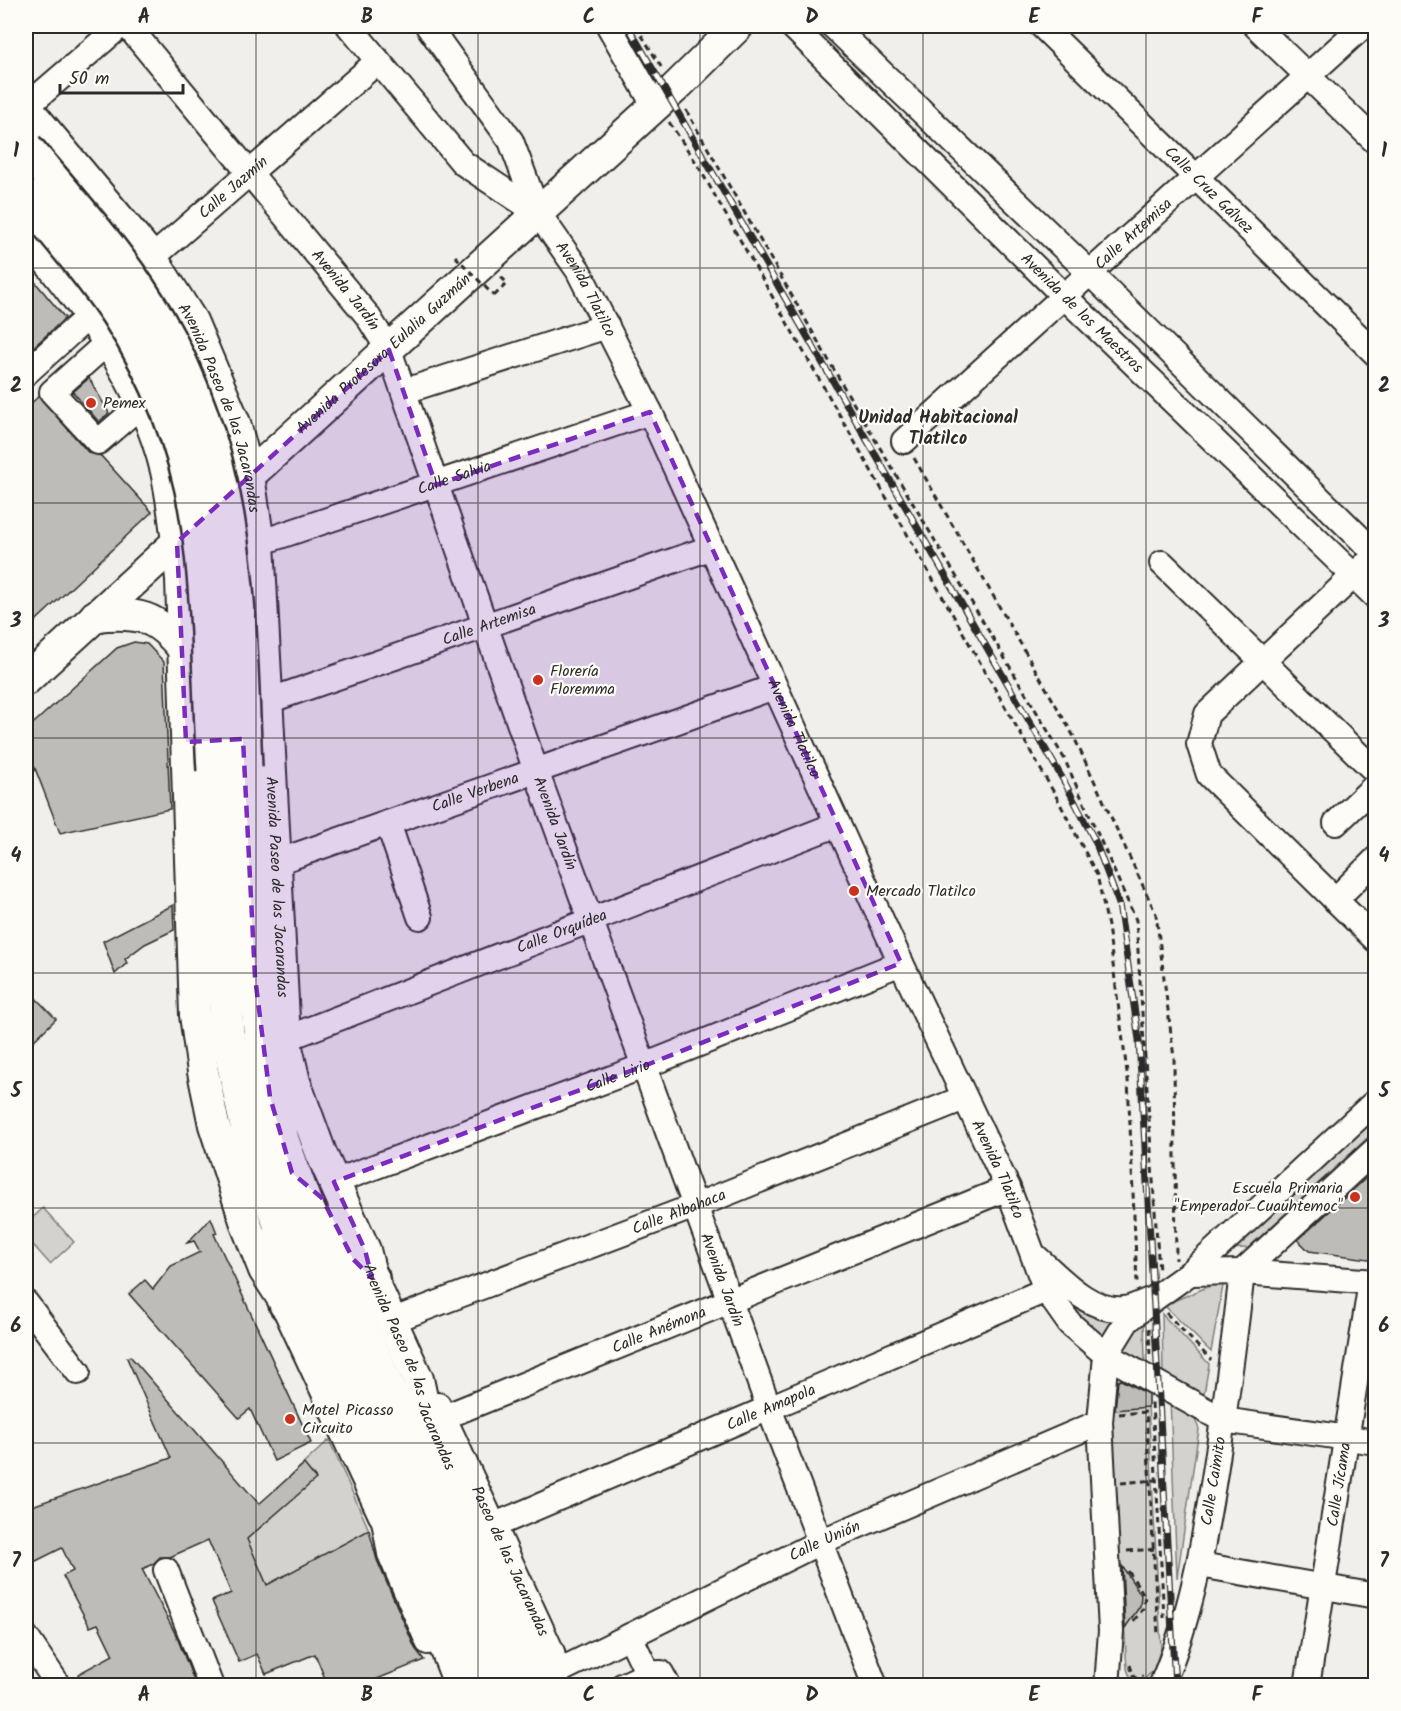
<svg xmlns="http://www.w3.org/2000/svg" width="1401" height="1711" font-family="Kalam,sans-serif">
	<rect width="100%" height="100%" fill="#f0efeb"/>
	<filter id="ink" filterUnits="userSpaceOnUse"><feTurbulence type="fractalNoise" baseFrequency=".0167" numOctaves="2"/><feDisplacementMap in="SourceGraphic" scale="12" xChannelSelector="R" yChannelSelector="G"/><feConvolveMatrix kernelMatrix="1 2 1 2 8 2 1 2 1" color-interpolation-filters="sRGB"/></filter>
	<g filter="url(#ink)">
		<g fill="#d3d2cf" stroke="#7f7e7d" stroke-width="1.5">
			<polygon points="1375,1112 1375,1131 1248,1248 1224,1249"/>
			<polygon points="43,1208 74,1242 50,1264 26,1237 26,1224"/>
			<polygon points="1224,1280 1211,1352 1164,1305"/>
			<polygon points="1054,1284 1119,1321 1106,1339 1075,1315"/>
			<polygon points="1162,1314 1209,1364 1203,1400 1163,1373"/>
			<polygon points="1144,1319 1145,1361 1119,1349"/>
			<polygon points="1130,1375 1147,1385 1161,1648 1154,1669 1142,1682 1130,1677 1127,1669 1111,1419 1111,1400 1116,1382"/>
			<polygon points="1170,1398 1190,1408 1199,1429 1177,1578"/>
			<polygon points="329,1440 369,1530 317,1561 235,1601 212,1549"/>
		</g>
		<g fill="#bdbcb8" stroke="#2b2b2b" stroke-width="1.5">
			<polygon points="26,271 65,318 26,354"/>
			<polygon points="89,378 109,413 99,422 73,392"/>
			<polygon points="39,396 88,452 101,456 152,512 26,630 26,408"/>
			<polygon points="134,642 147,644 164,662 170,809 60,833 26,745 26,730 117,648"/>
			<polygon points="173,905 174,930 145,944 125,959 127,963 115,974 103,941"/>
			<polygon points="26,988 56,1019 26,1048"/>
			<polygon points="1376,1169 1376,1260 1309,1251 1298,1240"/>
			<polygon points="211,1218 217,1233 214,1234 311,1443 274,1461 250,1409 239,1418 129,1294 145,1280 153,1289 171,1266 200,1252 194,1241 187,1243"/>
			<polygon points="130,1356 259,1504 304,1464 316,1479 247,1539 267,1585 369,1530 377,1560 415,1648 424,1660 360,1686 328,1686 315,1654 266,1674 257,1654 239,1662 212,1601 231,1593 208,1540 170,1557 160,1557 153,1564 142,1569 177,1637 196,1686 82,1686 78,1674 113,1655 98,1624 90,1627 63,1576 73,1571 62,1548 26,1566 26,1508 171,1458 127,1358"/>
			<polygon points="1121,1380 1148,1394 1148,1407 1115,1410 1118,1381"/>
			<polygon points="1122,1566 1141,1595 1140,1606 1125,1628"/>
		</g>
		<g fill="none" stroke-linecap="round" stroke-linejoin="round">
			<defs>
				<g id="minor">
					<path id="s1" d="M128,26L367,315L389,350L536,771L769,1408L875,1686"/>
					<polyline points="349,26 463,163 538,213"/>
					<path id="s2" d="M428,26L511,141L538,213L578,270L650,412L901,963L1008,1188L1046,1290L1070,1324L1106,1355L1223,1420L1376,1442"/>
					<polyline points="609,26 654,105"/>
					<path id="s3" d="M792,26L1064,296L1376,597"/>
					<polyline points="833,26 1090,273 1376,554"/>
					<path id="s4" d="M1042,26L1376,354"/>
					<polyline points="1256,26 1376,142"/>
					<polyline points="26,107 120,26"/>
					<path id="s5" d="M136,262L152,258L378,61"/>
					<polyline points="109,341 52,392 98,442 142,404"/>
					<polyline points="26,373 91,314"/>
					<polyline points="405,391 607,326"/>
					<path id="s6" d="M904,441L1363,26"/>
					<path id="s7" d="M259,543L650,412"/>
					<polyline points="1162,563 1376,772"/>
					<polyline points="1364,566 1207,714 1199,744 1209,775 1376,940"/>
					<path id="s8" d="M268,701L710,548"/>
					<polyline points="388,823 420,917"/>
					<polyline points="1336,823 1376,785"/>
					<path id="s9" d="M277,862L774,687"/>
					<polyline points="1335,900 1376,859"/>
					<path id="s10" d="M285,1039L838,824"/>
					<path id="s11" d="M334,1182L644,1066L901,963"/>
					<path d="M1036,1257C1059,1277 1090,1313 1124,1309C1132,1308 1140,1304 1147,1301"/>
					<polyline points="1190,1273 1242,1272 1376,1282"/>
					<polyline points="26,1303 78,1372"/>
					<path id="s12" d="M391,1321L695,1206L964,1098"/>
					<path id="s13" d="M438,1405L552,1652L558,1686"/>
					<path id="s14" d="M444,1417L1008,1188"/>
					<polyline points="383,1515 390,1554 428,1642"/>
					<path id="s15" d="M495,1525L1046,1290"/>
					<polyline points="1200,1565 1376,1596"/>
					<polyline points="166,1570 211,1686"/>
					<polyline points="630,1636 648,1674"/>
					<polyline points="26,1637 59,1686"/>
					<path id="s16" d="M557,1672L820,1542L1100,1422"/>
					<polyline points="622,1686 648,1674 661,1673 668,1686"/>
					<polyline points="1107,1686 1111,1631 1100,1422 1106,1355 1127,1321 1152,1300 1190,1273 1376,1101"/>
					<path id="s17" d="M1161,1686C1192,1615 1204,1542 1216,1466C1226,1401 1235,1337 1242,1272L1376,1149"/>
					<path id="s18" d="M1307,1686L1371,1282"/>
				</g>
				<g id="major">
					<path id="s19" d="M26,107L152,258L192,321L235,423L249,476L259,543L285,1039L295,1082L321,1153L365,1250L372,1278L418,1379L425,1412L511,1601L542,1686"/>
					<path d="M26,234C85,305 144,379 166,471C174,507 177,543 181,579L195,1015L203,1072L214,1125L247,1227L264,1270L286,1304L383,1513L405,1545L460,1686"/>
					<path id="s20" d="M237,487L674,89L738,26"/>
					<path d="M95,616C138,612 156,615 183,649"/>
					<polyline points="26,680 188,532"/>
				</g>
				<g id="highway">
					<polyline points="245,768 255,977 263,1059 282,1140 305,1204 471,1573 515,1686"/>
					<polyline points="214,770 227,1033 253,1154 284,1234 444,1579 484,1686"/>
					<polyline points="335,1223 353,1259 372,1278"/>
					<polyline points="271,1243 280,1268 286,1304"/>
				</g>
			</defs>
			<use href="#minor" stroke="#2b2b2b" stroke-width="28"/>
			<use href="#major" stroke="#2b2b2b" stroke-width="34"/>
			<use href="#highway" stroke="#2b2b2b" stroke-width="38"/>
			<g stroke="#2b2b2b" stroke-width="3" stroke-dasharray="6 4.5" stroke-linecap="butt">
				<polyline points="636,26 663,70"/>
				<polyline points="686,110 845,389 1064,758 1136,920 1159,1272"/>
				<polyline points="669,122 697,164 1057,798 1097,875 1108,926 1128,1080 1137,1283"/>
				<polyline points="494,296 507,283 500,276"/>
				<polyline points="914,458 1073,735 1156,914 1174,1058 1176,1260"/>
				<polyline points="1166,1313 1211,1360"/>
				<polyline points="1149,1328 1150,1358"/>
				<polyline points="1152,1403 1164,1618"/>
				<polyline points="1119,1414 1146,1412 1158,1636"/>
				<polyline points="1121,1483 1155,1480"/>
				<polyline points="1127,1551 1158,1549"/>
				<polyline points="1128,1571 1145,1596 1143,1609 1131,1624"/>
				<polyline points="1130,1665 1134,1678 1143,1676"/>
			</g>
			<use href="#minor" stroke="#fdfcf7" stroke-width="24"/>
			<use href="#major" stroke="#fdfcf7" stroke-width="30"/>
			<use href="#highway" stroke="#fdfcf7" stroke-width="33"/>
			<defs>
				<polyline id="rail" points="628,26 1065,783 1095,841 1119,904 1139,1040 1175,1686"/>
			</defs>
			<use href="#rail" stroke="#2b2b2b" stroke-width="7"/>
			<use href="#rail" stroke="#fdfcf7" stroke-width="4.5" stroke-dasharray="14" stroke-linecap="butt"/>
			<defs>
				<g id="highway-bridge">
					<path d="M26,148C72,203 122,257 158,320C242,466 238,607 245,768"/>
					<path d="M26,197C57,235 91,273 118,314C157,374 186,446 197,516C210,598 209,687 214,770"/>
				</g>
			</defs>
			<use href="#highway-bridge" stroke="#2b2b2b" stroke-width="38" stroke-linecap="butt"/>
			<polyline stroke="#2b2b2b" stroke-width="3" stroke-dasharray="6 4.5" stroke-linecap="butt" points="455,256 494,296"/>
			<use href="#highway-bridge" stroke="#fdfcf7" stroke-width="33"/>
		</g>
	</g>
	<path fill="#7b2cbf" fill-opacity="0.2" stroke="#7b2cbf" stroke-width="4.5" stroke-dasharray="12 8" stroke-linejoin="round" d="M389,350L436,485L650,412L901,963L644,1066L334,1182L365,1250L372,1278L353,1259L322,1198L292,1173L270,1097L255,977L243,739L186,742L177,542Z"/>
	<path fill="none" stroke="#2b2b2b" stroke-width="1.5" stroke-opacity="0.55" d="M256,26V1686M478,26V1686M700,26V1686M923,26V1686M1146,26V1686M26,268H1376M26,503H1376M26,738H1376M26,973H1376M26,1208H1376M26,1443H1376"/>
	<g fill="#c8321e" stroke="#fdfcf7" stroke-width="2">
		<circle cx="91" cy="403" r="6"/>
		<circle cx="538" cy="680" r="6"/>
		<circle cx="854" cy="891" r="6"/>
		<circle cx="1355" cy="1197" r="6"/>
		<circle cx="290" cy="1419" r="6"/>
	</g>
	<g text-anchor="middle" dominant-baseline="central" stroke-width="4.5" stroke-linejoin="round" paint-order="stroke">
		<g font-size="16" fill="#2b2b2b" stroke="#fdfcf7">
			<text stroke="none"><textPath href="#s5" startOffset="124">Calle Jazmín</textPath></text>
			<text stroke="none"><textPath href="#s4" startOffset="234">Calle Cruz Gálvez</textPath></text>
			<text stroke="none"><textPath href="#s6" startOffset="309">Calle Artemisa</textPath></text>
			<text stroke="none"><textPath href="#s2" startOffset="309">Avenida Tlatilco</textPath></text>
			<text stroke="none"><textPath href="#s1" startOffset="342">Avenida Jardín</textPath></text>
			<text stroke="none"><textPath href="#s3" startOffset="408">Avenida de los Maestros</textPath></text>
			<text stroke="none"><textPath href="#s20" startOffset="198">Avenida Profesora Eulalia Guzmán</textPath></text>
			<text stroke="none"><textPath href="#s19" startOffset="363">Avenida Paseo de las Jacarandas</textPath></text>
			<text stroke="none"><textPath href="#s7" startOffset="206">Calle Salvia</textPath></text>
			<text stroke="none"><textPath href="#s8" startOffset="234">Calle Artemisa</textPath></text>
			<text stroke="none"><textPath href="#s2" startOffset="795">Avenida Tlatilco</textPath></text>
			<text stroke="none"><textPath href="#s9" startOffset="210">Calle Verbena</textPath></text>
			<text stroke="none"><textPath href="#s1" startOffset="918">Avenida Jardín</textPath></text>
			<text stroke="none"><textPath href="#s19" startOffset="849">Avenida Paseo de las Jacarandas</textPath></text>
			<text stroke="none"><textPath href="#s10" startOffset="297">Calle Orquídea</textPath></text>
			<text stroke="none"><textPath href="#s11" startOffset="303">Calle Lirio</textPath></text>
			<text stroke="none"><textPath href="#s2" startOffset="1281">Avenida Tlatilco</textPath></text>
			<text stroke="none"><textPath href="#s12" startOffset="308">Calle Albahaca</textPath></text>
			<text stroke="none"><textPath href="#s1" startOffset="1404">Avenida Jardín</textPath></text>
			<text stroke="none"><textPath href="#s14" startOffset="232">Calle Anémona</textPath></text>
			<text stroke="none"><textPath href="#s19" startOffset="1353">Avenida Paseo de las Jacarandas</textPath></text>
			<text stroke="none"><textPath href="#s15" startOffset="300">Calle Amapola</textPath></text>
			<text stroke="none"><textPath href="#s17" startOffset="212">Calle Caimito</textPath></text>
			<text stroke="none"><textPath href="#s18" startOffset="204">Calle Jícama</textPath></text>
			<text stroke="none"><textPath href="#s16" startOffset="298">Calle Unión</textPath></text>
			<text stroke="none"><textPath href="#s13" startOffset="172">Paseo de las Jacarandas</textPath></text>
		</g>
		<g font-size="16" fill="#2b2b2b" stroke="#fdfcf7" text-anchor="start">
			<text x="103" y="403">Pemex</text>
			<text x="550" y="671">Florería<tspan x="550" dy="18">Floremma</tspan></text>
			<text x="866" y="891">Mercado Tlatilco</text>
			<text x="1343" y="1188" text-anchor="end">Escuela Primaria<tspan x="1343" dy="18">"Emperador Cuauhtemoc"</tspan></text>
			<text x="302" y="1410">Motel Picasso<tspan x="302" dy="18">Circuito</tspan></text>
		</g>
		<g font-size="18" font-weight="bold" fill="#2b2b2b" stroke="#fdfcf7">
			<text x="938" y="418">Unidad Habitacional<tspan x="938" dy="21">Tlatilco</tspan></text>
		</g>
	</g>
	<rect width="1401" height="1711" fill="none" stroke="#fdfcf7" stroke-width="66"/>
	<path d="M60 84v9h123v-9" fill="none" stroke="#2b2b2b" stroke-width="3"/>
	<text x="69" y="84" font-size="18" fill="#2b2b2b" stroke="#fdfcf7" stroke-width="4.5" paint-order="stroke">50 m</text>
	<rect x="33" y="33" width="1335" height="1645" fill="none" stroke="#2b2b2b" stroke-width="2"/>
	<g font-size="20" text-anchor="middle" font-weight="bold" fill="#2b2b2b">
		<text x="144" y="23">A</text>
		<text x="367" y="23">B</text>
		<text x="589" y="23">C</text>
		<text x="812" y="23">D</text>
		<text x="1034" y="23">E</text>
		<text x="1257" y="23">F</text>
		<text x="16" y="157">1</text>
		<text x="1384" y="157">1</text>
		<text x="16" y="392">2</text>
		<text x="1384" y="392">2</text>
		<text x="16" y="627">3</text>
		<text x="1384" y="627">3</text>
		<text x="16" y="862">4</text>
		<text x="1384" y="862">4</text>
		<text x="16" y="1097">5</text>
		<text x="1384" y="1097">5</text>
		<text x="16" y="1332">6</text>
		<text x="1384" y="1332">6</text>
		<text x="16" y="1567">7</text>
		<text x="1384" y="1567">7</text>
		<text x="144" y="1701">A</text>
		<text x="367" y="1701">B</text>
		<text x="589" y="1701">C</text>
		<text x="812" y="1701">D</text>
		<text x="1034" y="1701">E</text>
		<text x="1257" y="1701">F</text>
	</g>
</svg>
